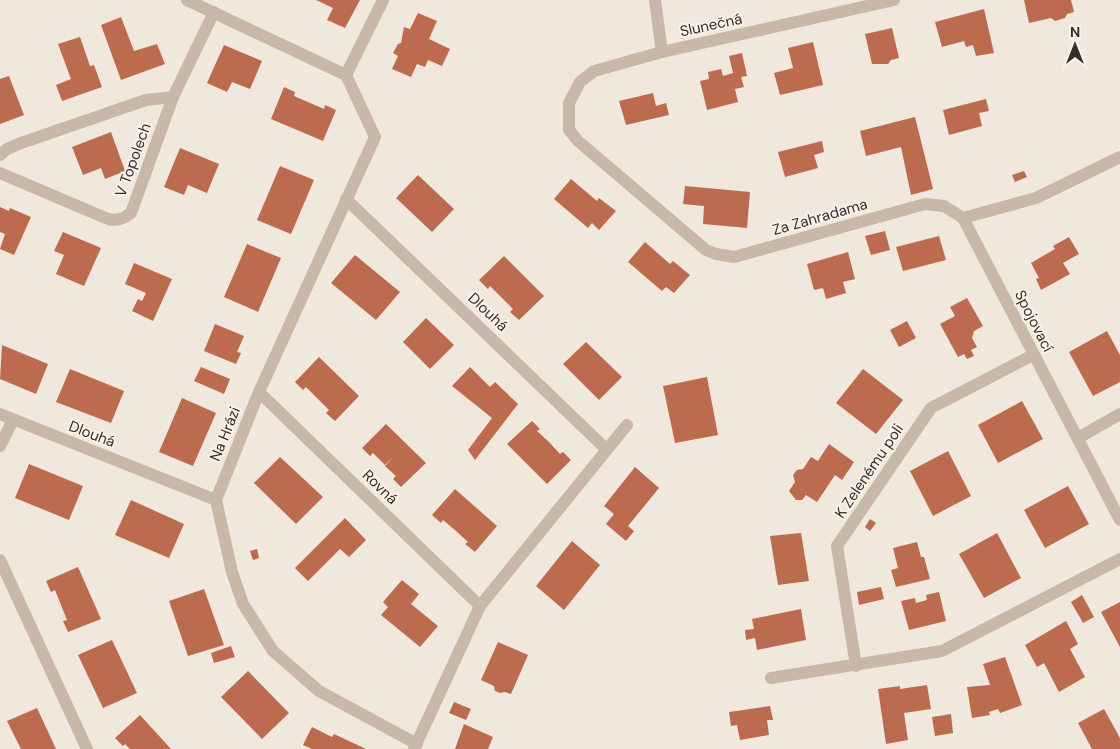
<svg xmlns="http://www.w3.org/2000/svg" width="1120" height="749" font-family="'DM Sans',sans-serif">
	<rect width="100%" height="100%" fill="#f0e8dd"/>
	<g fill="#bd6b4e">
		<polygon points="316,0 360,0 345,28 327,20 333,8"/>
		<polygon points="1024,0 1071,0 1074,12 1067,14 1065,18 1055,21 1051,18 1029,23"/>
		<polygon points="984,9 994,53 976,56 973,45 966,47 964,41 942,47 935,22"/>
		<polygon points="418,13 437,21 429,39 450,49 442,66 428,60 425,67 417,64 411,77 392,69 398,56 393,53 398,44 401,43 404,27 410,29"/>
		<polygon points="121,17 134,51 157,44 165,64 121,80 101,25"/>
		<polygon points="892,28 899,58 891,60 888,64 872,64 865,34"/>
		<polygon points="80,37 90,66 94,65 102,87 62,101 56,85 71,79 58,44"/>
		<polygon points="813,42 823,85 780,95 774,73 793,68 788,48"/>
		<polygon points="224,45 262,61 250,89 232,82 227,92 207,83"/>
		<polygon points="742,53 747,76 741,77 744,87 735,89 738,102 707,110 700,81 709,79 708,72 721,69 723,76 733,73 729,56"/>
		<polygon points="9,76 24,115 0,124 0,79"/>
		<polygon points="284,87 295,92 294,96 324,109 325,105 336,110 323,141 271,119"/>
		<polygon points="653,93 656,106 666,103 669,115 626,125 619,101"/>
		<polygon points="986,99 989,111 979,113 982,126 949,135 943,110"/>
		<polygon points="915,117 933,189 911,195 901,147 866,156 860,131"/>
		<polygon points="111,132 125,171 105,179 101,168 83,175 72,147"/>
		<polygon points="822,141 824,152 814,155 818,168 785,177 778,152"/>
		<polygon points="180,148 219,164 207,193 188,185 184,195 164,187"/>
		<polygon points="280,166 314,180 291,234 257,220"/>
		<polygon points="1024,171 1027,177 1015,182 1012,175"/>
		<polygon points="418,175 454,209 432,232 396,198"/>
		<polygon points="571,179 597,201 599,198 616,211 599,230 592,223 588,228 554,199"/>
		<polygon points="685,186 750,192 747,228 703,224 704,206 683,204"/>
		<polygon points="0,207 9,211 10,208 31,217 14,255 0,249 5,234 0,232"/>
		<polygon points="885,231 890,250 871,255 865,236"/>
		<polygon points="63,232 101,248 84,286 56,274 64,255 54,251"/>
		<polygon points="939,236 946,260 903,271 896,247"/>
		<polygon points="1069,237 1079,254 1063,263 1070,274 1041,290 1036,279 1039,278 1031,263 1055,249 1053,246"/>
		<polygon points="645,242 670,264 673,261 690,275 674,293 666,287 662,291 628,262"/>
		<polygon points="247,244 281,258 258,312 224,297"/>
		<polygon points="848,252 855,279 843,282 846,293 826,299 823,288 814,290 807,264"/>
		<polygon points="355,255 400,292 376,320 331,283"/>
		<polygon points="504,256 544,296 519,320 510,312 513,309 490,286 488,289 479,280"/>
		<polygon points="134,263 172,279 153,321 132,311 138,299 142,301 146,293 125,284"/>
		<polygon points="967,298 983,326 974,331 972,338 977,347 971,350 974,356 967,359 964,354 958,357 940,324 955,316 950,307"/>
		<polygon points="426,318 454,345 430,369 403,342"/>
		<polygon points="907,321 916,338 899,347 890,330"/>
		<polygon points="215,324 244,336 237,352 241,353 236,364 204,351"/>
		<polygon points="1107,331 1120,355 1120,382 1093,396 1069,352"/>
		<polygon points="586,342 622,377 599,400 563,364"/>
		<polygon points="2,345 48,364 36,394 0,379"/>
		<polygon points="319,357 359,396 335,421 326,413 329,410 306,387 303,390 295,382"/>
		<polygon points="201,367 230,379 224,394 194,381"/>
		<polygon points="470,367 490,387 495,382 518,404 475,460 468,450 492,418 452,386"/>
		<polygon points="70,369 124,391 111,423 56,402"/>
		<polygon points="863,369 903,400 876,434 836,403"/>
		<polygon points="707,377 718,435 675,443 663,386"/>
		<polygon points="182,398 216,413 193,466 159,452"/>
		<polygon points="1022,401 1043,439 998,463 978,425"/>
		<polygon points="532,421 540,429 537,431 549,442 560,454 563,452 571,460 547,484 507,444"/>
		<polygon points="386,424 426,463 401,487 393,479 396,476 385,466 394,456 385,465 373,453 370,456 362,448"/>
		<polygon points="829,444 854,462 842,480 835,475 817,502 806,495 802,500 796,500 789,491 795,482 793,475 797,470 803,469 811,457 818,461"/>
		<polygon points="948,451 971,496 933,516 910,471"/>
		<polygon points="280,457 323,497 296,524 254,483"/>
		<polygon points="29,464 83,486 69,520 15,498"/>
		<polygon points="635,467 659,488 628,526 634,531 626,541 606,524 614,514 604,506"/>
		<polygon points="1068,486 1089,524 1045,548 1024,510"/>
		<polygon points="455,489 497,526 475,552 465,544 468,542 456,531 443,520 441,523 432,515"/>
		<polygon points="131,500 184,524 169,558 115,535"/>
		<polygon points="345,518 366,540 349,557 340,549 308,581 295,568"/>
		<polygon points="870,519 876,523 870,531 865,527"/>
		<polygon points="801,533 809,581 778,585 770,536"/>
		<polygon points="997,533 1021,578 984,598 959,554"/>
		<polygon points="572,541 600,565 564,610 536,586"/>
		<polygon points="917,542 921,557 924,557 930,579 896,587 891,570 898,568 893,548"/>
		<polygon points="257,549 259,558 253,560 250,551"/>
		<polygon points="78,567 101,619 68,632 63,621 67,620 55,590 51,592 46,581"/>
		<polygon points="402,580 419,594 411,604 438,626 420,647 381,615 388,607 383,602"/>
		<polygon points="881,587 884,599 859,605 857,592"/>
		<polygon points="204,589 224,645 188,656 169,601"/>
		<polygon points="939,592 946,621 909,630 901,601 915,598 916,603 927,600 926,595"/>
		<polygon points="1082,595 1094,617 1083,623 1071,602"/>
		<polygon points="1120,602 1120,647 1101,612"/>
		<polygon points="801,609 806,640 757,650 755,638 746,640 745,630 754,629 752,619"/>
		<polygon points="1066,621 1078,644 1070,649 1085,677 1059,692 1044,663 1037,667 1025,645"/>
		<polygon points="112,640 137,693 103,708 78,655"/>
		<polygon points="498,642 528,655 511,694 505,692 500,693 495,691 494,686 481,680"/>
		<polygon points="231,646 235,657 214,663 211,653"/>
		<polygon points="1005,657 1022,705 1000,713 998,709 989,712 990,715 972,718 967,687 990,685 983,664"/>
		<polygon points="248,671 289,713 262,739 221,697"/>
		<polygon points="927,685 931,709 904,713 908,740 886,744 878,689 900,686 900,689"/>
		<polygon points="454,702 471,709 466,720 449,713"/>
		<polygon points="770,706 773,720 767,720 769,735 740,740 737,725 731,726 729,712"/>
		<polygon points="37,708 56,749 21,749 7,721"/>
		<polygon points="1104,709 1120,738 1120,749 1092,749 1078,723"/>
		<polygon points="951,714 953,733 935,736 932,717"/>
		<polygon points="140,715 171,749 130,749 125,744 123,746 115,738"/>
		<polygon points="464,724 493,737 488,749 455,749"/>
		<polygon points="312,727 332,737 334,734 366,749 312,749 303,745"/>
	</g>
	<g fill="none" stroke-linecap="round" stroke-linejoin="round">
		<g stroke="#c8b8aa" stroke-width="12">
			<polyline points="187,0 346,75 375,137 259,392 216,500 232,572 243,604 273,651 319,691 417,744"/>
			<polyline points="655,0 662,52"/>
			<polyline points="894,0 662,52 594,71 580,82 569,103 569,130 578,141 706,250 716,254 734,257 925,204 944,206 963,218 1036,198 1120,157"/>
			<polyline points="346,75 383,0"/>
			<polyline points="0,155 7,149 21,143 146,100 173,97"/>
			<path d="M0,173L108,219C118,221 123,219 131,213L173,97L214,12"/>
			<polyline points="346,199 606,449"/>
			<polyline points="963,218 1120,520"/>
			<polyline points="259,392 480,606"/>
			<polyline points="0,414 216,500"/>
			<polyline points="1078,438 1120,414"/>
			<polyline points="0,446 13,420"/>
			<polyline points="0,560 87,749"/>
			<polyline points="856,666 837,546 931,408 1033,355"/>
			<polyline points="771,678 942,651 1120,559"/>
			<polyline points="414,749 480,606 627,425"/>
		</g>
	</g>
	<g text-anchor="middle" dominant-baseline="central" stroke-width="4" stroke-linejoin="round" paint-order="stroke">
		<g font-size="15" fill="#362d29" stroke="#f8f2e9">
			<text transform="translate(711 25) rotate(-12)">Slunečná</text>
			<text transform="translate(133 160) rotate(-70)">V Topolech</text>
			<text transform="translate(820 217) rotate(-16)">Za Zahradama</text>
			<text transform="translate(488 312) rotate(44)">Dlouhá</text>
			<text transform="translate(1034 321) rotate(63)">Spojovací</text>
			<text transform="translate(92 434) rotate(21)">Dlouhá</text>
			<text transform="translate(225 434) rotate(-68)">Na Hrázi</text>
			<text transform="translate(869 471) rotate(-56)">K Zelenému poli</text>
			<text transform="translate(380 487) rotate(44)">Rovná</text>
		</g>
	</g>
	<g transform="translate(1075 45)" stroke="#f8f2e9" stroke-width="4" paint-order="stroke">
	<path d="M0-4L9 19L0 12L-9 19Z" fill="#362d29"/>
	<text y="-8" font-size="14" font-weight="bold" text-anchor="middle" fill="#362d29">N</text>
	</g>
</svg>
